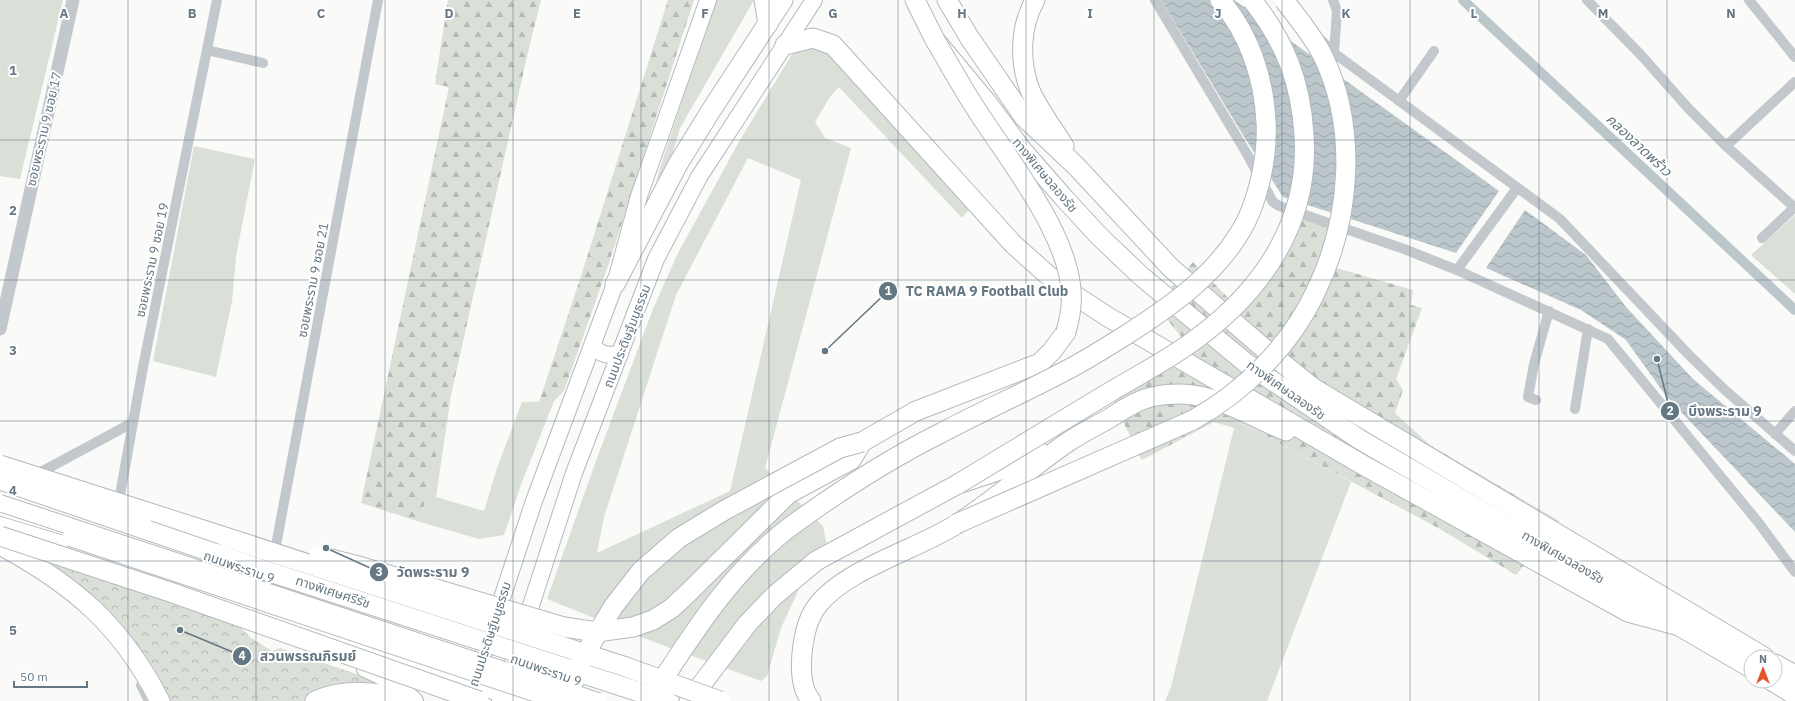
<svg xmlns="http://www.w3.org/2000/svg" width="1795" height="701" font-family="'IBM Plex Sans','Noto Sans Thai',sans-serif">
	<defs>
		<pattern id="forest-firs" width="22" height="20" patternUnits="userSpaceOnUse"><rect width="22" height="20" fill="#dadfd7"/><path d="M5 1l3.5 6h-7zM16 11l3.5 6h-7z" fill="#b4bab4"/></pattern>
		<pattern id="park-crowns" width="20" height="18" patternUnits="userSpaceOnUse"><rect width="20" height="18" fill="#dadfd7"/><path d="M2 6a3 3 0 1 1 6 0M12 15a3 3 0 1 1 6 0" fill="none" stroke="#b4bab4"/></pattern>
		<pattern id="water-waves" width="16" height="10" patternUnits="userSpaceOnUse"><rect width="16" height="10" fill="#bbc7cb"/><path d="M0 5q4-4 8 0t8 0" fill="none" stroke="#9ca6aa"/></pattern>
	</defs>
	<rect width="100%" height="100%" fill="#fafaf8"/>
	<g fill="#dadfd7" fill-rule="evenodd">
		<polygon points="0,0 63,0 20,179 0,176"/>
		<polygon points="715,0 754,0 680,128 671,159 654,193 659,171"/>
		<path d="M806,46L833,52L971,207L962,218L839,87L830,97L815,122L825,138L851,148L765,468L823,526L829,557L800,587L781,628L767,676L761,681L654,642L547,599L596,461L653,309L678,253L740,140L794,51ZM748,158L801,180L730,491L597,553L604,517L676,295Z"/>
		<polygon points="194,146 255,159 236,256 232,301 216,377 153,361"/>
		<polygon points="1795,215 1795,294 1751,255"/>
		<polygon points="451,395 436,497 484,511 497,468 522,402 554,401 522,482 504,535 479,539 420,522"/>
		<polygon points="1236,420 1351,482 1267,701 1165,701 1171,687"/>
	</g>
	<g fill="url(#forest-firs)">
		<polygon points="448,0 541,0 528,52 451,395 420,522 361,503 449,87 435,84"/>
		<polygon points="668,0 694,0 609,263 564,391 554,401 539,402 582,273"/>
		<polygon points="1299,217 1346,233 1333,267 1413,290 1411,305 1422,308 1396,379 1403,390 1395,413 1430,445 1559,521 1516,575 1440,529 1236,420 1234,428 1214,422 1142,460 1112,399 1192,350 1156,306 1193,262 1238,308"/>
	</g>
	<polygon fill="url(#park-crowns)" points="56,563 236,623 251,638 272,651 280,648 377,681 402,701 165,701 54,571"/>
	<g fill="url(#water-waves)">
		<polygon points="1161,0 1234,0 1499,191 1456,253 1283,197 1243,135"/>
		<polygon points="1525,210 1586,255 1626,307 1693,379 1795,464 1795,532 1666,396 1626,340 1581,310 1486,268"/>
	</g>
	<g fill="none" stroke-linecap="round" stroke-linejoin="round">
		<polyline stroke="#bbc7cb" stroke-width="10" points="1463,0 1795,310"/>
		<defs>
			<g id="primary">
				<path d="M593,346C601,355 608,356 620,354"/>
				<polyline points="0,525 73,547 252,611 523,701"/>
				<path d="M365,669C384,677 401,686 415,701"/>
				<polyline points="468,701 534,501 615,284 639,196 708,0"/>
				<polyline points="500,701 574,473 656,259 699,177 814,0"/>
			</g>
			<g id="motorway">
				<polyline points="764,0 768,24"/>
				<polyline points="915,0 935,40 989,105 1022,150 1064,198 1099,236 1141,276 1246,363 1359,439 1751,668"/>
				<polyline points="947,0 969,37 1024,117 1076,166 1171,268 1260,345 1313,388 1764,657"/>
				<path d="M1035,0C1020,27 1019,61 1030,90C1037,107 1054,130 1064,146"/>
				<polyline points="785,45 813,38 833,45 1013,244 1059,285 1108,317 1363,465 1628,612 1680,626"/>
				<polyline points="615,284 678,164 710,112 783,0"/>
				<polyline points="147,512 225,537"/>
				<path d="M0,545C74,585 121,625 160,701"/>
				<polyline points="690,591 788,494 851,460 862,442 916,411 1040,363 1052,351 1066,332"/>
				<polyline points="1775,664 1795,675"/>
				<polyline points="1772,681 1795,695"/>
				<path d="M315,701C342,689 381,690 408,701"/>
				<polyline points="689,701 748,623 774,596 816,561 958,484 1003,469 1041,453"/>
				<path d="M811,701C808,696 805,692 804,687C798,665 803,624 817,606C845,569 918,549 957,524C996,499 1030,468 1068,442C1081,433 1096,426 1110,418C1124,409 1139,399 1156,396C1206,386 1243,413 1286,431"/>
			</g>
		</defs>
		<use href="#primary" stroke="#b5babe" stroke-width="18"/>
		<use href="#motorway" stroke="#b4b9bd" stroke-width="21"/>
		<g stroke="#c3c8cc" stroke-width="10">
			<polyline points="1155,0 1247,154 1273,202 1279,206 1404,249 1457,270 1608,339 1758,522 1795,572"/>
			<polyline points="1333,0 1337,11 1334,53"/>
			<polyline points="1587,0 1641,55 1688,108 1726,146 1794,207"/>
			<polyline points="1749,0 1795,57"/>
			<polyline points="1322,41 1334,53 1560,219 1689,355 1726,391 1795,451"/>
			<polyline points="207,50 263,63"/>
			<polyline points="1399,101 1434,51"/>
			<polyline points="1726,146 1795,82"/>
			<polyline points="1762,238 1795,207"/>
			<polyline points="1457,270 1517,188"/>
			<polyline points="1536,400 1528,397 1534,364 1549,311"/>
			<polyline points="1575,409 1588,329"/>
			<polyline points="1775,434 1795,411"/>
			<polyline points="41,472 132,423"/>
			<polyline points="118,506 143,367 217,0"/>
			<polyline points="274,556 378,0"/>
			<polyline points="141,685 149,701"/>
		</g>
		<polyline stroke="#c3c8cc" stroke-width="13" points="0,329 73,0"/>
		<use href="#primary" stroke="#fff" stroke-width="16"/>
		<use href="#motorway" stroke="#fff" stroke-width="19"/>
		<defs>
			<g id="primary-bridge">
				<polyline points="0,503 598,701"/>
				<polyline points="70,538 558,701"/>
			</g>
			<g id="motorway-bridge">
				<path d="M935,40C951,67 966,95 984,121C1015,168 1077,247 1071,305C1071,314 1068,323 1066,332"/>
				<polyline points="0,465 147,512"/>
				<polyline points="0,480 267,571 667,701"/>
				<path d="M958,484C1009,453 1059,423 1110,392C1138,375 1170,359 1196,339C1263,290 1310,221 1304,135C1301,82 1285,42 1252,0"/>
				<path d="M956,524L1193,420C1245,391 1291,345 1316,291C1351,219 1358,127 1322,54C1312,35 1297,17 1284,0"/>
				<polyline points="0,536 170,592 479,701"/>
				<polyline points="225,537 626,667 720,701"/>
				<polyline points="319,556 362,567 564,627 597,632 633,627 653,620 672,608 690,591"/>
				<polyline points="567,701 581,661 613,607 641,571 679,538 725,510 840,448 862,442"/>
				<path d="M649,701C691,636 733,567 798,521C844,488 891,458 941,433C986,409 1033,389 1078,364C1094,355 1110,345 1126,335C1168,308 1212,278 1239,234C1258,205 1268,156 1266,122C1264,78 1249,33 1220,0"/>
			</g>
		</defs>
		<use href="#primary-bridge" stroke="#b5babe" stroke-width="18" stroke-linecap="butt"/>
		<use href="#motorway-bridge" stroke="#b4b9bd" stroke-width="21" stroke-linecap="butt"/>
		<use href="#primary-bridge" stroke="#fff" stroke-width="16"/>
		<use href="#motorway-bridge" stroke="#fff" stroke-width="19"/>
	</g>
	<path fill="none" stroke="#657783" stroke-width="1" stroke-opacity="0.55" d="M128,0V701M256,0V701M385,0V701M513,0V701M641,0V701M769,0V701M898,0V701M1026,0V701M1154,0V701M1282,0V701M1410,0V701M1539,0V701M1667,0V701M0,140H1795M0,280H1795M0,421H1795M0,561H1795"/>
	<g text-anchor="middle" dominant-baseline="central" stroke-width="4" stroke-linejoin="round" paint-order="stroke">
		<g font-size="13" fill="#657783" stroke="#fff">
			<text transform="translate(44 129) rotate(-77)">ซอยพระราม 9 ซอย 17</text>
			<text transform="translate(1045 175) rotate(50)">ทางพิเศษฉลองรัช</text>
			<text transform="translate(152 260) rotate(-78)">ซอยพระราม 9 ซอย 19</text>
			<text transform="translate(313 280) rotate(-79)">ซอยพระราม 9 ซอย 21</text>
			<text transform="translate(627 336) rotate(-69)">ถนนประดิษฐ์มนูธรรม</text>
			<text transform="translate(1286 390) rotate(35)">ทางพิเศษฉลองรัช</text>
			<text transform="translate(1563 557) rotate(30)">ทางพิเศษฉลองรัช</text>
			<text transform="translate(239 567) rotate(19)">ถนนพระราม 9</text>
			<text transform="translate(333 592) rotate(18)">ทางพิเศษศรีรัช</text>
			<text transform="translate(490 634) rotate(-72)">ถนนประดิษฐ์มนูธรรม</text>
			<text transform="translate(546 670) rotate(19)">ถนนพระราม 9</text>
		</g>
		<g font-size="14" font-style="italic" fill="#5f767d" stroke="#fff">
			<text transform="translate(1639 145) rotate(43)">คลองลาดพร้าว</text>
		</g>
	</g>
	<g font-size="13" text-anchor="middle" font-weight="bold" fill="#657783" stroke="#fff" stroke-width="4" stroke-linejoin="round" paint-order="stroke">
		<text x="64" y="18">A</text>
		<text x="192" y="18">B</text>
		<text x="321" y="18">C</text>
		<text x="449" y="18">D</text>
		<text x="577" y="18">E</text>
		<text x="705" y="18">F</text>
		<text x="833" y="18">G</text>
		<text x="962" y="18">H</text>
		<text x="1090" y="18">I</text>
		<text x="1218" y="18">J</text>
		<text x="1346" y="18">K</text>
		<text x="1474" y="18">L</text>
		<text x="1603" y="18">M</text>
		<text x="1731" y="18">N</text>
		<text x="13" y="75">1</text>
		<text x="13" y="215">2</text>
		<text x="13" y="355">3</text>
		<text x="13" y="495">4</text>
		<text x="13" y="635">5</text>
	</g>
	<path fill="none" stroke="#657783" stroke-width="1.5" d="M825 351L888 291M1657 359L1670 411M326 548L379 572M180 630L242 656"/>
	<g fill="#657783" stroke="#fff" stroke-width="1.5">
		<circle cx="825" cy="351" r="4"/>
		<circle cx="1657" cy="359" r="4"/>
		<circle cx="326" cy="548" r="4"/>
		<circle cx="180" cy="630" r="4"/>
		<circle cx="888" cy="291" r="10"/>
		<circle cx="1670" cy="411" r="10"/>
		<circle cx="379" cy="572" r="10"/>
		<circle cx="242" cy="656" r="10"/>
	</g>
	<g font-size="12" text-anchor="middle" font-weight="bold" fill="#fff">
		<text x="888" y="295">1</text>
		<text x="1670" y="415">2</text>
		<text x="379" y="576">3</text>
		<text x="242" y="660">4</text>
	</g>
	<g font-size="14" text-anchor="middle" font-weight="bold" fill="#657783" stroke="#fff" stroke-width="4" stroke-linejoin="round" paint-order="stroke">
		<text x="987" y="296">TC RAMA 9 Football Club</text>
		<text x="1725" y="416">บึงพระราม 9</text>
		<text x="433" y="577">วัดพระราม 9</text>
		<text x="308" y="661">สวนพรรณภิรมย์</text>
	</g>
	<g transform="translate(1763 669)"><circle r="19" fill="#ffffff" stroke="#c1c9cd"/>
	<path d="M0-3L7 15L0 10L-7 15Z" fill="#e6522b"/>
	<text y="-6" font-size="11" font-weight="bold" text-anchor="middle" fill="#657783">N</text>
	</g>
	<path d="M14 681v6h73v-6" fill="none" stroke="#657783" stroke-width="2"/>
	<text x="20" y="681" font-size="12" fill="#657783" stroke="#ffffff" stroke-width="3" paint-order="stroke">50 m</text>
</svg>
